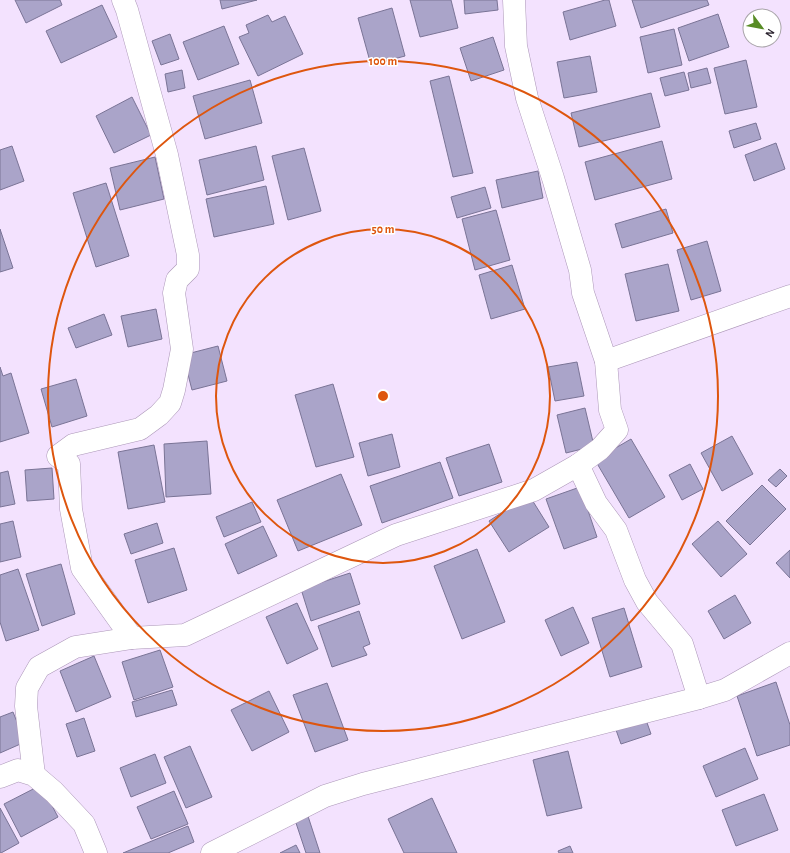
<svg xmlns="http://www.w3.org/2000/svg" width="790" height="853" font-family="'Alegreya Sans',sans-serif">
	<rect width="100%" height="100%" fill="#f3e2fe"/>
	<g fill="#aaa4c9" stroke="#7a7496">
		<polygon points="15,0 60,0 62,5 26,23"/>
		<polygon points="220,0 257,0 222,9"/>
		<polygon points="410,0 451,0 458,28 420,37"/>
		<polygon points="464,0 497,0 498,10 465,14"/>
		<polygon points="605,0 609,0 616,26 570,40 563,12"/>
		<polygon points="632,0 707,0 709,5 641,28"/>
		<polygon points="102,5 117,37 61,63 46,31"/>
		<polygon points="392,8 405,56 371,65 358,18"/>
		<polygon points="718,14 729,47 689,61 678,28"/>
		<polygon points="268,15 272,22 285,16 303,54 258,76 239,37 249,33 246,25"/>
		<polygon points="224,26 239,64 198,80 183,42"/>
		<polygon points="674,29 682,65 648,73 640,37"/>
		<polygon points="170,34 179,59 161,65 152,41"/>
		<polygon points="493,37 504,70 471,81 460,48"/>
		<polygon points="590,56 597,92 564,98 557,62"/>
		<polygon points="746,60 757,107 725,114 714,68"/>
		<polygon points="707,68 711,83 691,88 688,73"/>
		<polygon points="182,70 185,88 168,92 165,74"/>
		<polygon points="684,72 689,90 665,96 660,78"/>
		<polygon points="449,76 473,173 453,177 430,81"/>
		<polygon points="250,80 262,123 205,139 193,96"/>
		<polygon points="651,93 660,127 579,147 571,113"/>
		<polygon points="132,97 151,135 114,153 96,116"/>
		<polygon points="756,123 761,139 734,148 729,131"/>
		<polygon points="662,141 672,179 595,200 585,162"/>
		<polygon points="776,143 785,169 754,181 745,155"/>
		<polygon points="12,146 24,181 0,190 0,150"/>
		<polygon points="256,146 264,180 207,195 199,160"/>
		<polygon points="304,148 321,211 288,220 272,156"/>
		<polygon points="155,157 164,199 120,210 110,168"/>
		<polygon points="538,171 543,198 502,208 496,180"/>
		<polygon points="106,183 129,256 96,267 73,193"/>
		<polygon points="266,186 274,224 214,237 206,199"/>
		<polygon points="485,187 491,208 457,218 451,197"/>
		<polygon points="666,209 673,233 622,248 615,224"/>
		<polygon points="496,210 510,260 475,270 462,219"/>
		<polygon points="0,229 13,268 0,272"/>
		<polygon points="707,241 721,291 691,300 677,250"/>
		<polygon points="668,264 679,311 636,321 625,274"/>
		<polygon points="512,265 525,309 491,319 479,275"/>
		<polygon points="156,309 162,339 128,347 121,316"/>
		<polygon points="104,314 112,335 76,348 68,328"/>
		<polygon points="218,346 227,381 192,390 183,355"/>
		<polygon points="577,362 584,396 555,401 548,367"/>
		<polygon points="0,367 3,376 11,373 29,433 0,442"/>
		<polygon points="76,379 87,416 52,427 41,389"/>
		<polygon points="333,384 354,457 316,467 295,395"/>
		<polygon points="585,408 594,446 566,453 557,415"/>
		<polygon points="392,434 400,467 368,476 359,443"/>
		<polygon points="732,436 753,474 722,491 701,453"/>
		<polygon points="631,439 665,497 629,518 595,460"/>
		<polygon points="207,441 211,494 166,497 164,444"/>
		<polygon points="489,444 502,482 459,496 446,458"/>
		<polygon points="154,445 165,502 128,509 118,452"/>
		<polygon points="440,462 453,498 382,523 370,486"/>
		<polygon points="690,464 703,489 682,500 669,475"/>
		<polygon points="52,468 54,499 27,501 25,470"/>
		<polygon points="780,469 787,476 776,487 768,480"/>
		<polygon points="8,471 15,504 0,507 0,473"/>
		<polygon points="341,474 362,525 298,551 277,500"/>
		<polygon points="762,485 786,509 750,545 726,521"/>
		<polygon points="580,487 597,537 564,549 546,499"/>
		<polygon points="529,495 549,527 509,552 489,521"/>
		<polygon points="252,502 261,522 224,537 216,517"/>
		<polygon points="13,521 21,557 0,562 0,524"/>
		<polygon points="718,521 747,554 721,577 692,544"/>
		<polygon points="157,523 163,543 131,554 124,534"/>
		<polygon points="263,526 277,556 238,574 225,544"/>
		<polygon points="174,548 187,590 148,603 135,560"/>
		<polygon points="477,549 505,622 462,639 434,566"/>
		<polygon points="790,550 790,578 776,563"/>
		<polygon points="61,564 75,614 42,626 26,574"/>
		<polygon points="18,569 39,630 6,641 0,622 0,575"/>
		<polygon points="350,573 360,604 311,621 301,589"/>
		<polygon points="735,595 751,623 724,639 708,611"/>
		<polygon points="297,603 318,649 287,664 266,617"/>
		<polygon points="573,607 589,643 561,656 545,620"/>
		<polygon points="624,608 642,667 610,677 592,618"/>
		<polygon points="359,611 370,644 363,647 367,655 332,667 318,626"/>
		<polygon points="160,650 173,687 134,700 122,662"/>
		<polygon points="94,656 111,697 76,712 60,671"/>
		<polygon points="776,682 790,725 790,745 757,756 737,696"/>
		<polygon points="327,683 348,740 315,752 293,695"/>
		<polygon points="172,690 177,705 136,717 132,702"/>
		<polygon points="269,691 289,732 252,751 231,710"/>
		<polygon points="13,712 25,742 0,753 0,717"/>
		<polygon points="645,717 651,734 621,744 615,727"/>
		<polygon points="84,718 95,751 77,757 66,724"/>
		<polygon points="190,746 212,797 186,808 164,757"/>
		<polygon points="745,748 758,779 716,797 703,766"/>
		<polygon points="568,751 582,808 547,816 533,760"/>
		<polygon points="155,754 166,783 131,797 120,768"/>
		<polygon points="41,785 58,817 21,837 4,804"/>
		<polygon points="174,791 188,824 151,839 137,807"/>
		<polygon points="764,794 778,830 736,846 722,810"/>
		<polygon points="432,798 457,853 404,853 388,819"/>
		<polygon points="0,808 19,843 1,853 0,853"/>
		<polygon points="306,810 320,853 306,853 293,814"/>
		<polygon points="188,826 194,842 168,853 123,853"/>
		<polygon points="296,845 300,853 280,853"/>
		<polygon points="570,846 573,853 559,853 558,851"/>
	</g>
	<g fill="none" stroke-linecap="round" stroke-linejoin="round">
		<defs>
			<g id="minor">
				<polyline points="123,0 127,10 167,155 188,255 188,269 177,280 174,293 182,349 174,390 170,403 159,415 140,429 73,445 58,456 69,464 71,509 82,568 132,638"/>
				<polyline points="514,0 516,46 527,98 553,178 580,270 583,293 606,361 610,410 617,430 600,449 578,465 596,503 616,530 635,580 647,602 682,644 699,698"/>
				<polyline points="606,361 790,296"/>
				<polyline points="34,775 26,706 27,688 39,667 75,647 132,638 185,635 396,535 534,490 578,465"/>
				<polyline points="0,777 18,770 34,775 54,792 84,824 96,853"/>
				<polyline points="212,853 325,796 363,784 699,698 725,690 790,653"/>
			</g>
		</defs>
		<use href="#minor" stroke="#ac97b8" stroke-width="23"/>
		<use href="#minor" stroke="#fff" stroke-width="22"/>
	</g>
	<g fill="none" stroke="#de560e" stroke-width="2">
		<circle cx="383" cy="396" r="167"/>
		<circle cx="383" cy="396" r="335"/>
	</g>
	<circle cx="383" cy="396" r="6" fill="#de560e" stroke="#fff" stroke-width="2"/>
	<g font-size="12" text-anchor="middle" font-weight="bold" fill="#de560e" stroke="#fff" stroke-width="3" stroke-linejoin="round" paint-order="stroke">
		<text x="383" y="65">100 m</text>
		<text x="383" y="233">50 m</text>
	</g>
	<g transform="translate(762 28) rotate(122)"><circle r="19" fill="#ffffff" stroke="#a9a5aa"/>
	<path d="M0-3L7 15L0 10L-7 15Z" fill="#588c25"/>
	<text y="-6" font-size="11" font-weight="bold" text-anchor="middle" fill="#271f2b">N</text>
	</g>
</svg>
